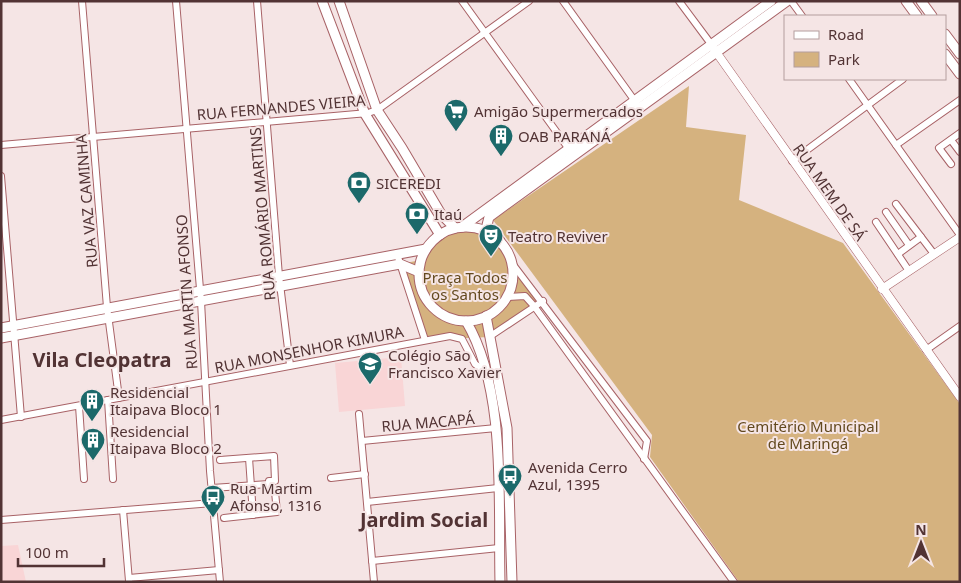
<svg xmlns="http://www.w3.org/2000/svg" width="961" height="583" font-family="'Noto Sans',sans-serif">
	<rect width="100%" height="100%" fill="#f5e5e5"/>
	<g fill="#f9d5d6">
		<polygon points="401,357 405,406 339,412 335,363"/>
		<polygon points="18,545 26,582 1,582 1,546"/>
	</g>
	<g fill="#d5b27f">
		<polygon points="689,86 686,127 746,135 739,200 843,243 960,404 960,582 739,582 650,457 652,435 493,220"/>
		<path d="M462,227L476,228L489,233L500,241L511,262L543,301L489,337L425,340L400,264L421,260C430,241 442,231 462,227Z"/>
	</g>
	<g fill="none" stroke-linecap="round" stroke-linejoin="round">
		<defs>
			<g id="minor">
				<polyline points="82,1 107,307 119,398"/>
				<polyline points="176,1 201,301 210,471 220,582"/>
				<polyline points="257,1 279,276 290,365"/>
				<polyline points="462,1 571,152"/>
				<polyline points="563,1 637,104"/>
				<polyline points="679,1 711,44"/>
				<polyline points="791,1 802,16"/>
				<polyline points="849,79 960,235"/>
				<polyline points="951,140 960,152"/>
				<polyline points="1,145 368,113 377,110 529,1"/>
				<polyline points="896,145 960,100"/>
				<polyline points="792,161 903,79"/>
				<polyline points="951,164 939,148 960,133"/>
				<polyline points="1,176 21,417"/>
				<polyline points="896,204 934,254"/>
				<polyline points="886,212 909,245"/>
				<polyline points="876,222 909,271"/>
				<polyline points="397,254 425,340"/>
				<polyline points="898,254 921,237"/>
				<polyline points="511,262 647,441 644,459"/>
				<polyline points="507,297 525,296 534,306 734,582"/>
				<polyline points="489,337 543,301"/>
				<polyline points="926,350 960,326"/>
				<polyline points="108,400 113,479"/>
				<polyline points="79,406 84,479"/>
				<polyline points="359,414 374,582"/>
				<polyline points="1,420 450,336 462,339 475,364 486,372"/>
				<polyline points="362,441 496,428"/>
				<polyline points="249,458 253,515"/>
				<polyline points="331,478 365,474"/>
				<polyline points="212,488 269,484 269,481 275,481 274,456 220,460"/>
				<polyline points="367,502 498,488"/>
				<polyline points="123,510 129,581"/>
				<polyline points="224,518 277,512 275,492"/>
				<polyline points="1,520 213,503"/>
				<polyline points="372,561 499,548"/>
				<polyline points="129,578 219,570"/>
			</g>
			<g id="tertiary">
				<polyline points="714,49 960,397"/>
				<polyline points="882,289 960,237"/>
			</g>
			<g id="secondary">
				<polyline points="322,1 365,114 440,235"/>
				<polyline points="339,1 377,110 402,148 441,214 455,228"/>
				<polyline points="906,1 917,16"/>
				<polyline points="921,1 932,16"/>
				<polyline points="945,34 960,54"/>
				<polyline points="945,54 960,74"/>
				<polyline points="462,227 771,1"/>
				<circle cx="466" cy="274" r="47"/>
				<polyline points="500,241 487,225 489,217 787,1"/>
				<polyline points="486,316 507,428 512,582"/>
				<path d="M466,321C507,390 498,502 500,582"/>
				<polyline points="1,328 426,249"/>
				<polyline points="1,338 400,264 419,272"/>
			</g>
		</defs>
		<use href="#minor" stroke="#a86266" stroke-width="8"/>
		<use href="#tertiary" stroke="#a86266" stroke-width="9"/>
		<use href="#secondary" stroke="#a86266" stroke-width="11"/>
		<use href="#minor" stroke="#fff" stroke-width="6"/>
		<use href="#tertiary" stroke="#fff" stroke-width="8"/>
		<use href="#secondary" stroke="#fff" stroke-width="9"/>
	</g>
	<defs>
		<symbol id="supermarket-pin" viewBox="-11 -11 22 30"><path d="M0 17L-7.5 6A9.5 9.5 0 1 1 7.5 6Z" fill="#1c696a" stroke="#f5e5e5"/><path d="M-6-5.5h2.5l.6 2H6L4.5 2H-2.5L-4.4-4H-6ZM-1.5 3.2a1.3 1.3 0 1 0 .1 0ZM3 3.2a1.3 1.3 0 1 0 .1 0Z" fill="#fff"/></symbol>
		<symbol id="building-pin" viewBox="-11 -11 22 30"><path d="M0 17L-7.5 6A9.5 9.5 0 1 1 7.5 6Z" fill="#1c696a" stroke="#f5e5e5"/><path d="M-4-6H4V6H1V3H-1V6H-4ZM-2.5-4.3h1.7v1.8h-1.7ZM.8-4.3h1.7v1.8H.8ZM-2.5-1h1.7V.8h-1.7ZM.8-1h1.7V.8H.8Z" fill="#fff"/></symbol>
		<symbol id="bank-pin" viewBox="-11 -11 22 30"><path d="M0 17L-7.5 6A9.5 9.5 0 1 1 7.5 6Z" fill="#1c696a" stroke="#f5e5e5"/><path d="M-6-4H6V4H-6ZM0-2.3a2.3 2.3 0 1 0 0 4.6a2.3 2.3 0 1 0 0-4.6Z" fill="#fff"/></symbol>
		<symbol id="theatre-pin" viewBox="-11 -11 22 30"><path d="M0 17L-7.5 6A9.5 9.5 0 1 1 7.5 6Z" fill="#1c696a" stroke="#f5e5e5"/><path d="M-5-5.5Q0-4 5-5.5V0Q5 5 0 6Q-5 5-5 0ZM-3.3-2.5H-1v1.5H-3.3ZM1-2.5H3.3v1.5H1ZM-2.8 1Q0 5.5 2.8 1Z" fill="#fff"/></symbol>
		<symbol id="school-pin" viewBox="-11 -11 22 30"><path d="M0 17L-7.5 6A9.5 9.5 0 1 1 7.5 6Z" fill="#1c696a" stroke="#f5e5e5"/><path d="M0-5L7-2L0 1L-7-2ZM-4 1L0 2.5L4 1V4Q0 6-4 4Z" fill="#fff"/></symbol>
		<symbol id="bus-pin" viewBox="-11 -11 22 30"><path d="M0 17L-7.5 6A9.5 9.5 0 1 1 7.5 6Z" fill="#1c696a" stroke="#f5e5e5"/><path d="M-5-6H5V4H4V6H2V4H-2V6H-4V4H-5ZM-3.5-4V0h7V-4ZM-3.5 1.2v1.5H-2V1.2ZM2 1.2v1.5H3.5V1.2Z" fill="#fff"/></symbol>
	</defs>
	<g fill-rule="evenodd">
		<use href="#supermarket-pin" x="442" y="97" width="28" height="38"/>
		<use href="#building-pin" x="487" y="122" width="28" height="38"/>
		<use href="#bank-pin" x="345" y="169" width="28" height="38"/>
		<use href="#bank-pin" x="403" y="200" width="28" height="38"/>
		<use href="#theatre-pin" x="477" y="222" width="28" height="38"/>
		<use href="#school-pin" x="356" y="350" width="28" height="38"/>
		<use href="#building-pin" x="78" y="387" width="28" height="38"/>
		<use href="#building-pin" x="79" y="426" width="28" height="38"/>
		<use href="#bus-pin" x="496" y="462" width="28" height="38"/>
		<use href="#bus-pin" x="199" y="483" width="28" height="38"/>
	</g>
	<g text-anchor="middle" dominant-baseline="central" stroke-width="4" stroke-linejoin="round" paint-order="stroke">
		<g font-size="15" fill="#523334" stroke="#f5e5e5">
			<text transform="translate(281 107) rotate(-5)">RUA FERNANDES VIEIRA</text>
			<text transform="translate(830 192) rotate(55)">RUA MEM DE SÁ</text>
			<text transform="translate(86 201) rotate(-95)">RUA VAZ CAMINHA</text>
			<text transform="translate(262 214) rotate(-95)">RUA ROMÁRIO MARTINS</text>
			<text transform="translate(186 292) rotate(-94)">RUA MARTIN AFONSO</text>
			<text transform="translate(309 349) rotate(-11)">RUA MONSENHOR KIMURA</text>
			<text transform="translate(428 422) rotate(-5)">RUA MACAPÁ</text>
		</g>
		<g font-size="15" fill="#523334" stroke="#f5e5e5" text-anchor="start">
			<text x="474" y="111">Amigão Supermercados</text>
			<text x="518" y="136">OAB PARANÁ</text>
			<text x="376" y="183">SICEREDI</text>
			<text x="434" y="214">Itaú</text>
			<text x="508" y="236">Teatro Reviver</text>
			<text x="388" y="355">Colégio São<tspan x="388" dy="17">Francisco Xavier</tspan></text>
			<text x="110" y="392">Residencial<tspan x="110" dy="17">Itaipava Bloco 1</tspan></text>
			<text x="110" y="431">Residencial<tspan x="110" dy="17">Itaipava Bloco 2</tspan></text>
			<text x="528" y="467">Avenida Cerro<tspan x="528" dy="17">Azul, 1395</tspan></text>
			<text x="230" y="488">Rua Martim<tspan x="230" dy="17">Afonso, 1316</tspan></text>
		</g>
		<g font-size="15" fill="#63491e" stroke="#f5e5e5">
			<text x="465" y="277">Praça Todos<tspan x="465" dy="17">os Santos</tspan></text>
			<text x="808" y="426">Cemitério Municipal<tspan x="808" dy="17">de Maringá</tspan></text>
		</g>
		<g font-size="20" font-weight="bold" fill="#523334" stroke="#f5e5e5">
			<text x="102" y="359">Vila Cleopatra</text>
			<text x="424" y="519">Jardim Social</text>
		</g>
	</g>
	<rect width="961" height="583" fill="none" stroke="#523334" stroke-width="5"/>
	<rect x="784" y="15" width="162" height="65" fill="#f5e5e5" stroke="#b49e9e"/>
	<rect x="794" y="31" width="25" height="8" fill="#ffffff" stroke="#b49e9e"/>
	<text x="828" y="40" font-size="15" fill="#523334">Road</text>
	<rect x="794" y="52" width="25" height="15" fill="#d5b27f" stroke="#b49e9e"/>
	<text x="828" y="65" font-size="15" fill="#523334">Park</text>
	<g transform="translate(921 543)" stroke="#f5e5e5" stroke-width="4" paint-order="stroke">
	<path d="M0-4L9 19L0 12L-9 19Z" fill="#523334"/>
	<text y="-8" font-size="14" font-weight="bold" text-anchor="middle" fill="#523334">N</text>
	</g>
	<path d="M18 558v8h86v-8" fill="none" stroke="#523334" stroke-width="2.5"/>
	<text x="25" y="558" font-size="15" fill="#523334" stroke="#f5e5e5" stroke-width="4" paint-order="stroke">100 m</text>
</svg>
